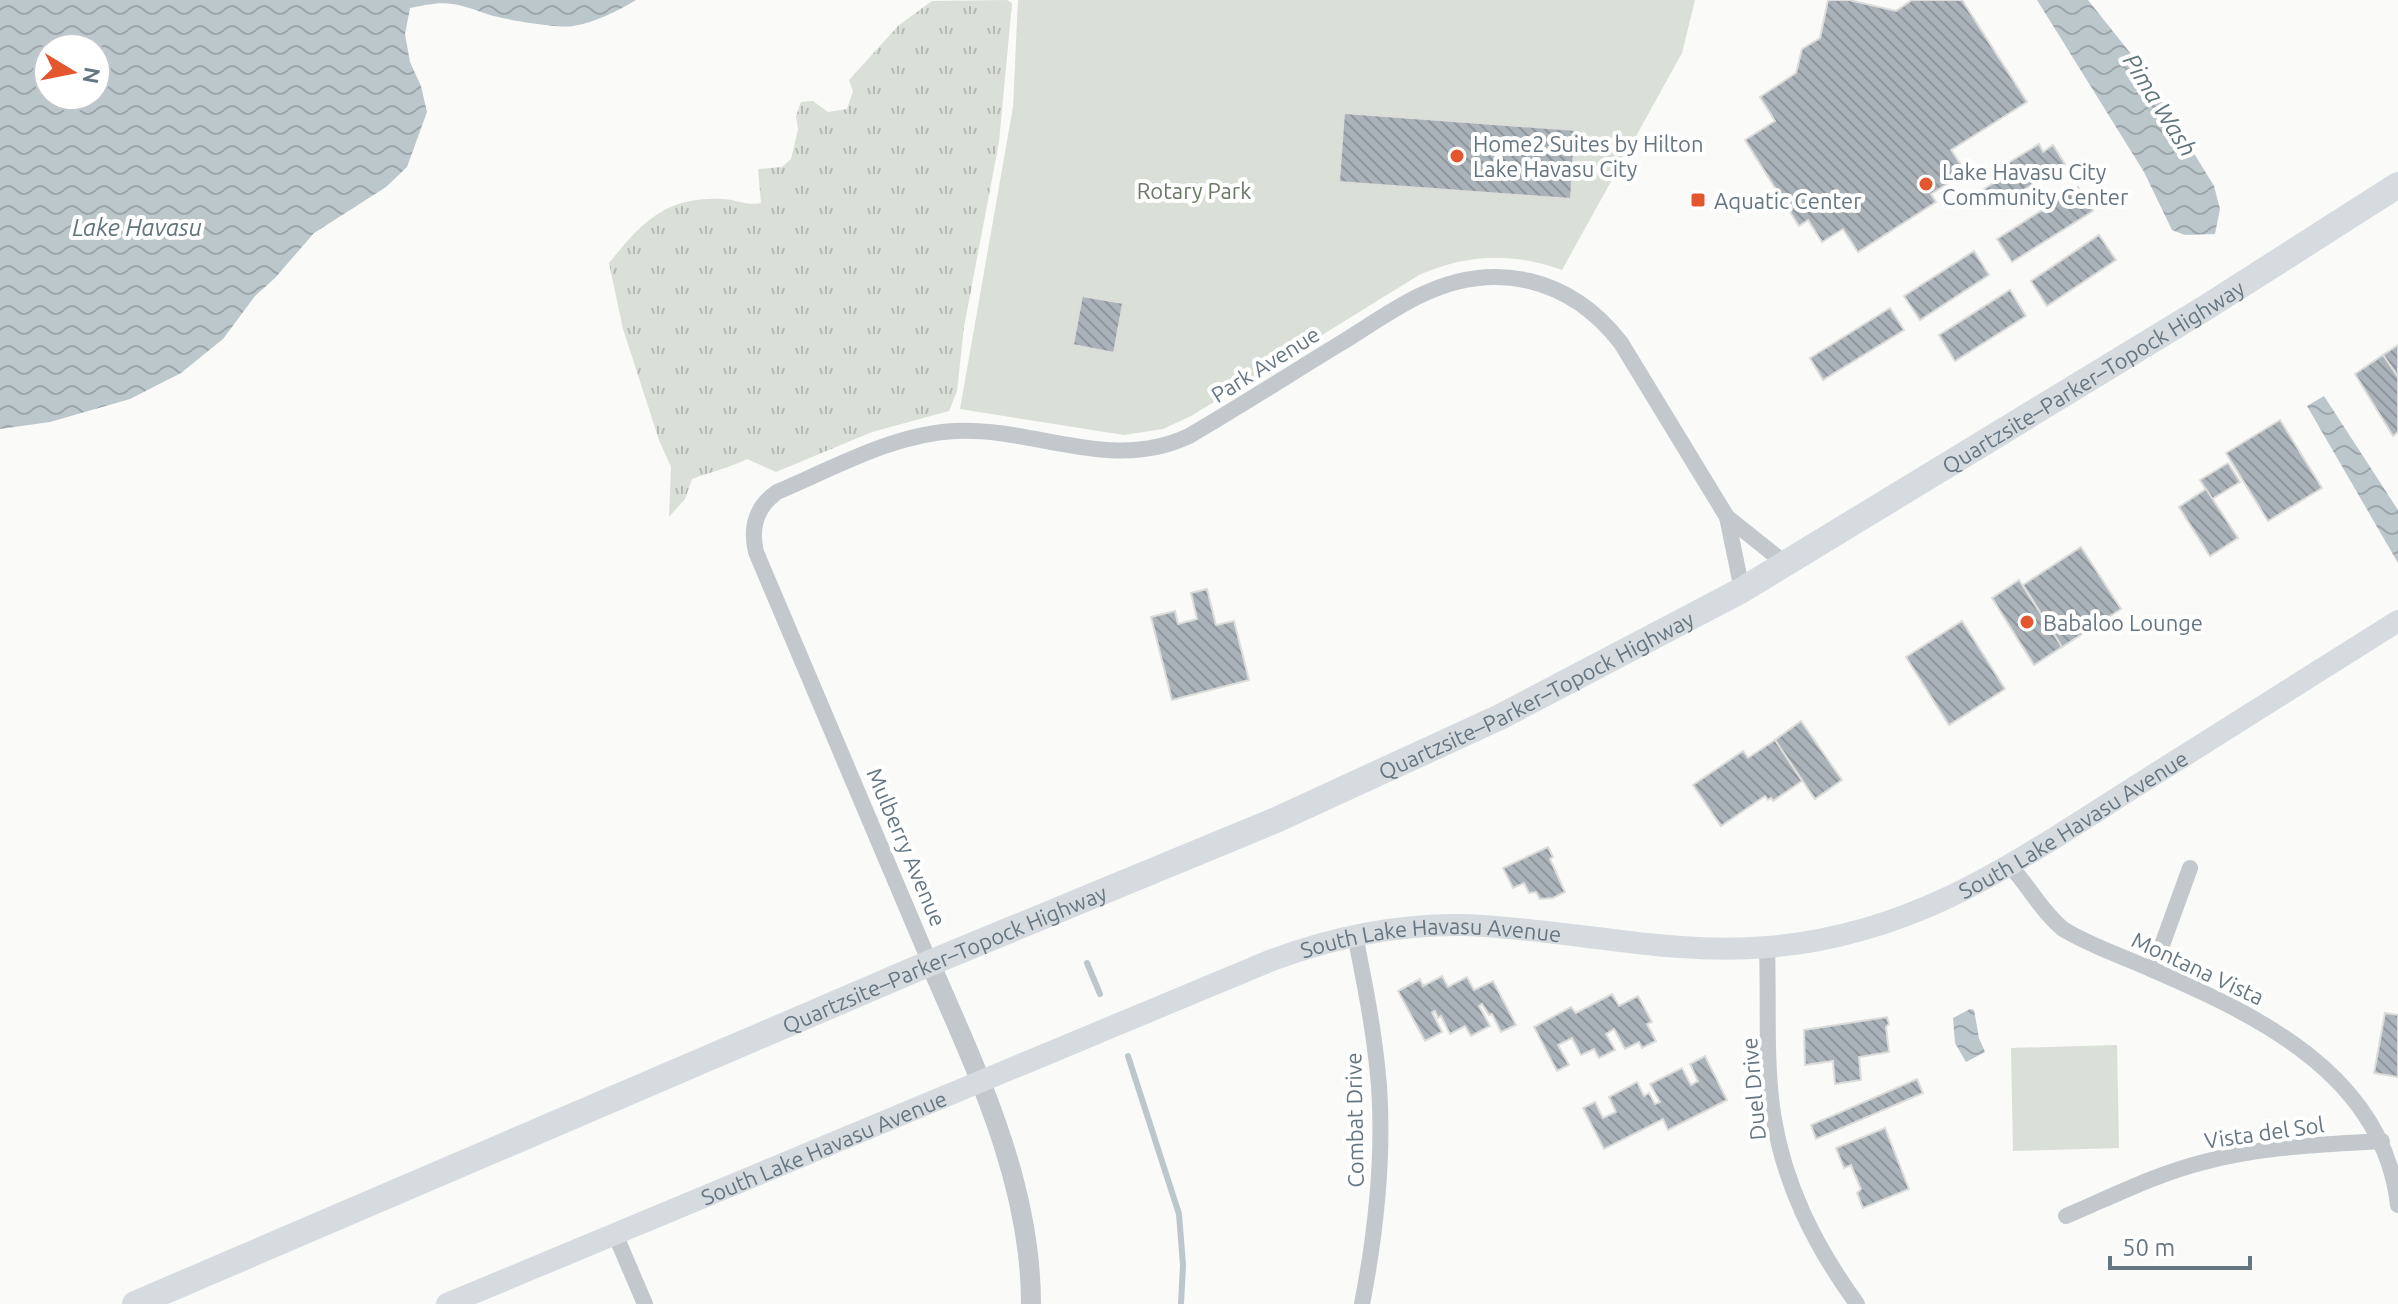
<svg xmlns="http://www.w3.org/2000/svg" width="2398" height="1304" font-family="Ubuntu,sans-serif">
	<defs>
		<pattern id="grass-tufts" width="24" height="20" patternUnits="userSpaceOnUse" patternTransform="scale(2)"><rect width="24" height="20" fill="#dadfd7"/><path d="M3 7l-1-3M5 7V3M7 7l1-3M15 17l-1-3M17 17v-4M19 17l1-3" fill="none" stroke="#b4b9b4"/></pattern>
		<pattern id="water-waves" width="16" height="10" patternUnits="userSpaceOnUse" patternTransform="scale(2)"><rect width="16" height="10" fill="#bbc7cb"/><path d="M0 5q4-4 8 0t8 0" fill="none" stroke="#9ca6aa"/></pattern>
		<pattern id="building-back-hatch" width="6" height="6" patternUnits="userSpaceOnUse" patternTransform="scale(2)"><rect width="6" height="6" fill="#aab3b9"/><path d="M-1 5l2 2M0 0l6 6M5-1l2 2" fill="none" stroke="#8e969c"/></pattern>
	</defs>
	<rect width="100%" height="100%" fill="#fafaf8"/>
	<path fill="url(#grass-tufts)" d="M1007,0L1012,3L999,142L964,327L957,391L949,411L872,432L776,472L747,459C729,468 710,472 692,479L685,499L669,517L671,467L659,440L623,329L609,263C643,221 666,196 724,199C737,200 747,206 761,203L758,169L782,167L791,159L798,129L796,116L801,102L813,101L828,112L847,109L853,91L849,80L899,25L932,1Z"/>
	<g fill="#dadfd7">
		<path d="M1018,0H1695L1682,53L1562,270C1513,252 1467,254 1419,275L1191,416L1163,429L1124,435L960,409L1013,107Z"/>
		<polygon points="2117,1045 2119,1148 2013,1151 2011,1048"/>
	</g>
	<g fill="url(#water-waves)" fill-rule="evenodd">
		<path d="M0,0H636C618,11 594,23 573,26C562,29 500,19 487,14C453,2 447,0 410,8L405,34L410,62L421,86L427,112L407,167L386,187L314,233L275,278L255,296L223,339L181,373L130,399L50,422L0,429ZM48,48H96V96H48Z"/>
		<polygon points="2037,0 2088,0 2139,64 2214,186 2220,209 2215,234 2185,235 2172,230 2144,172"/>
		<polygon points="2324,396 2398,510 2398,563 2307,406"/>
		<polygon points="1970,1009 1974,1010 1979,1038 1985,1052 1966,1062 1955,1043 1953,1018"/>
	</g>
	<g fill="none" stroke-linecap="round" stroke-linejoin="round">
		<g stroke="#bbc7cb" stroke-width="6">
			<polyline points="1087,963 1100,994"/>
			<polyline points="1128,1056 1179,1214 1183,1265 1181,1304"/>
		</g>
	</g>
	<g fill="url(#building-back-hatch)" stroke="#dcdcda" stroke-width="2">
		<polygon points="1828,0 1849,0 1896,11 1912,0 1962,0 2027,102 1951,150 1966,172 1931,194 1936,202 1858,252 1843,229 1822,242 1808,220 1799,226 1745,140 1775,121 1760,97 1796,73 1802,49 1820,38"/>
		<polygon points="1344,113 1575,130 1571,199 1339,182"/>
		<polygon points="2039,144 2043,152 2053,145 2065,164 1996,207 1984,189 1995,182 1990,174"/>
		<polygon points="2078,187 2093,211 2012,262 1997,239"/>
		<polygon points="2099,235 2116,260 2047,306 2031,281"/>
		<polygon points="1974,251 1989,275 1920,320 1904,296"/>
		<polygon points="2010,290 2026,316 1955,361 1939,335"/>
		<polygon points="1082,296 1123,303 1114,353 1073,345"/>
		<polygon points="1890,308 1904,330 1823,380 1810,358"/>
		<polygon points="2398,345 2398,377 2383,355"/>
		<polygon points="2383,355 2398,377 2398,432 2393,436 2355,374"/>
		<polygon points="2280,420 2322,488 2268,521 2226,453"/>
		<polygon points="2228,463 2240,482 2212,499 2200,480"/>
		<polygon points="2206,489 2238,538 2210,556 2179,507"/>
		<polygon points="2081,547 2121,609 2062,647 2023,585"/>
		<polygon points="2019,580 2062,647 2034,665 1992,598"/>
		<polygon points="1207,589 1216,625 1234,621 1249,680 1172,700 1151,617 1175,611 1178,624 1197,619 1191,593"/>
		<polygon points="1962,621 2005,689 1949,725 1906,657"/>
		<polygon points="1801,721 1842,780 1815,799 1775,740"/>
		<polygon points="1775,740 1802,781 1773,801 1771,798 1768,800 1765,796 1721,826 1693,785 1743,751 1748,758"/>
		<polygon points="1548,847 1553,857 1550,859 1565,892 1553,898 1540,899 1536,892 1529,893 1524,883 1513,888 1503,868"/>
		<polygon points="1442,976 1448,987 1467,977 1474,990 1493,981 1516,1025 1501,1032 1492,1014 1489,1015 1482,1004 1479,1006 1490,1026 1471,1036 1465,1026 1450,1034 1441,1016 1438,1018 1435,1011 1432,1012 1442,1032 1425,1041 1398,991 1420,979 1423,986"/>
		<polygon points="1612,994 1619,1006 1638,996 1652,1022 1647,1024 1656,1041 1642,1048 1639,1042 1625,1049 1614,1029 1606,1034 1615,1050 1599,1058 1594,1049 1581,1055 1572,1038 1558,1045 1569,1065 1557,1071 1534,1027 1571,1007 1576,1013"/>
		<polygon points="2385,1013 2398,1015 2398,1077 2374,1073"/>
		<polygon points="1887,1017 1889,1024 1886,1027 1889,1052 1859,1057 1861,1080 1835,1084 1833,1061 1805,1065 1804,1030"/>
		<polygon points="1705,1056 1727,1100 1668,1130 1663,1119 1604,1149 1583,1108 1595,1102 1603,1118 1616,1112 1609,1097 1637,1082 1644,1096 1649,1093 1655,1104 1660,1102 1650,1084 1682,1068 1691,1085 1698,1081 1690,1064"/>
		<polygon points="1917,1079 1923,1093 1816,1139 1811,1125"/>
		<polygon points="1885,1128 1909,1189 1863,1208 1857,1193 1861,1189 1851,1165 1844,1168 1836,1148"/>
	</g>
	<g fill="none" stroke-linecap="round" stroke-linejoin="round">
		<g stroke="#c3c8cc" stroke-width="16">
			<polyline points="1727,517 1786,564"/>
			<path d="M2010,866C2029,886 2041,911 2063,929C2089,945 2119,955 2146,967C2255,1014 2383,1073 2398,1205"/>
			<path d="M1355,935C1365,985 1375,1035 1379,1086C1384,1159 1376,1232 1362,1304"/>
			<path d="M1767,947C1769,1002 1765,1059 1773,1114C1784,1185 1815,1246 1857,1304"/>
			<path d="M930,963L756,552C750,527 756,507 777,492C834,468 893,434 955,431C1036,427 1111,473 1189,436C1239,407 1287,376 1336,346C1363,330 1390,310 1419,296C1494,259 1570,277 1621,343L1727,517L1742,590"/>
			<polyline points="2153,970 2190,868"/>
			<path d="M2066,1216C2111,1197 2156,1174 2204,1162C2262,1146 2322,1145 2382,1141"/>
			<polyline points="615,1234 645,1304"/>
		</g>
		<path stroke="#c3c8cc" stroke-width="20" d="M930,963C977,1071 1031,1183 1031,1304"/>
		<path stroke="#d6dbdf" stroke-width="22" id="s1" d="M447,1304L1272,960C1334,937 1397,924 1463,925C1565,928 1666,956 1768,947C1920,934 2020,859 2144,781C2229,728 2313,674 2398,621"/>
		<path stroke="#d6dbdf" stroke-width="26" id="s2" d="M135,1304L930,963L1276,820L1500,717L1742,590L2210,305L2398,185"/>
	</g>
	<g fill="#e4572e" stroke="#fff" stroke-width="3">
		<circle cx="1457" cy="156" r="8"/>
		<circle cx="1926" cy="184" r="8"/>
		<rect x="1690" y="192" width="16" height="16" rx="4"/>
		<circle cx="2027" cy="622" r="8"/>
	</g>
	<g text-anchor="middle" dominant-baseline="central" stroke-width="8" stroke-linejoin="round" paint-order="stroke">
		<g font-size="22" fill="#657683" stroke="#fff" text-anchor="start">
			<text x="1473" y="143">Home2 Suites by Hilton<tspan x="1473" dy="25">Lake Havasu City</tspan></text>
			<text x="1942" y="171">Lake Havasu City<tspan x="1942" dy="25">Community Center</tspan></text>
			<text x="1714" y="200">Aquatic Center</text>
			<text x="2043" y="622">Babaloo Lounge</text>
		</g>
		<g font-size="22" fill="#687a64" stroke="#fff">
			<text x="1194" y="190">Rotary Park</text>
		</g>
		<g font-size="22" fill="#657683" stroke="#fff">
			<text transform="translate(1265 364) rotate(-32)">Park Avenue</text>
			<text stroke="none"><textPath href="#s2" startOffset="2170">Quartzsite–Parker–Topock Highway</textPath></text>
			<text stroke="none"><textPath href="#s2" startOffset="1528">Quartzsite–Parker–Topock Highway</textPath></text>
			<text stroke="none"><textPath href="#s1" startOffset="1728">South Lake Havasu Avenue</textPath></text>
			<text transform="translate(907 847) rotate(67)">Mulberry Avenue</text>
			<text stroke="none"><textPath href="#s1" startOffset="1056">South Lake Havasu Avenue</textPath></text>
			<text stroke="none"><textPath href="#s2" startOffset="880">Quartzsite–Parker–Topock Highway</textPath></text>
			<text transform="translate(2198 968) rotate(25)">Montana Vista</text>
			<text transform="translate(1753 1089) rotate(-95)">Duel Drive</text>
			<text transform="translate(1354 1120) rotate(-91)">Combat Drive</text>
			<text transform="translate(2264 1132) rotate(-8)">Vista del Sol</text>
			<text stroke="none"><textPath href="#s1" startOffset="408">South Lake Havasu Avenue</textPath></text>
		</g>
		<g font-size="24" font-style="italic" fill="#60757c" stroke="#fff">
			<text transform="translate(2160 105) rotate(58)">Pima Wash</text>
			<text x="137" y="227">Lake Havasu</text>
		</g>
	</g>
	<g transform="translate(72 72) rotate(100)"><circle r="38" fill="#ffffff" stroke="#c1c8cd" stroke-width="2"/>
	<path d="M0-6L14 30L0 20L-14 30Z" fill="#e4572e"/>
	<text y="-12" font-size="22" font-weight="bold" text-anchor="middle" fill="#657683">N</text>
	</g>
	<path d="M2110 1256v12h140v-12" fill="none" stroke="#657683" stroke-width="4"/>
	<text x="2122" y="1256" font-size="24" fill="#657683" stroke="#ffffff" stroke-width="6" paint-order="stroke">50 m</text>
</svg>
